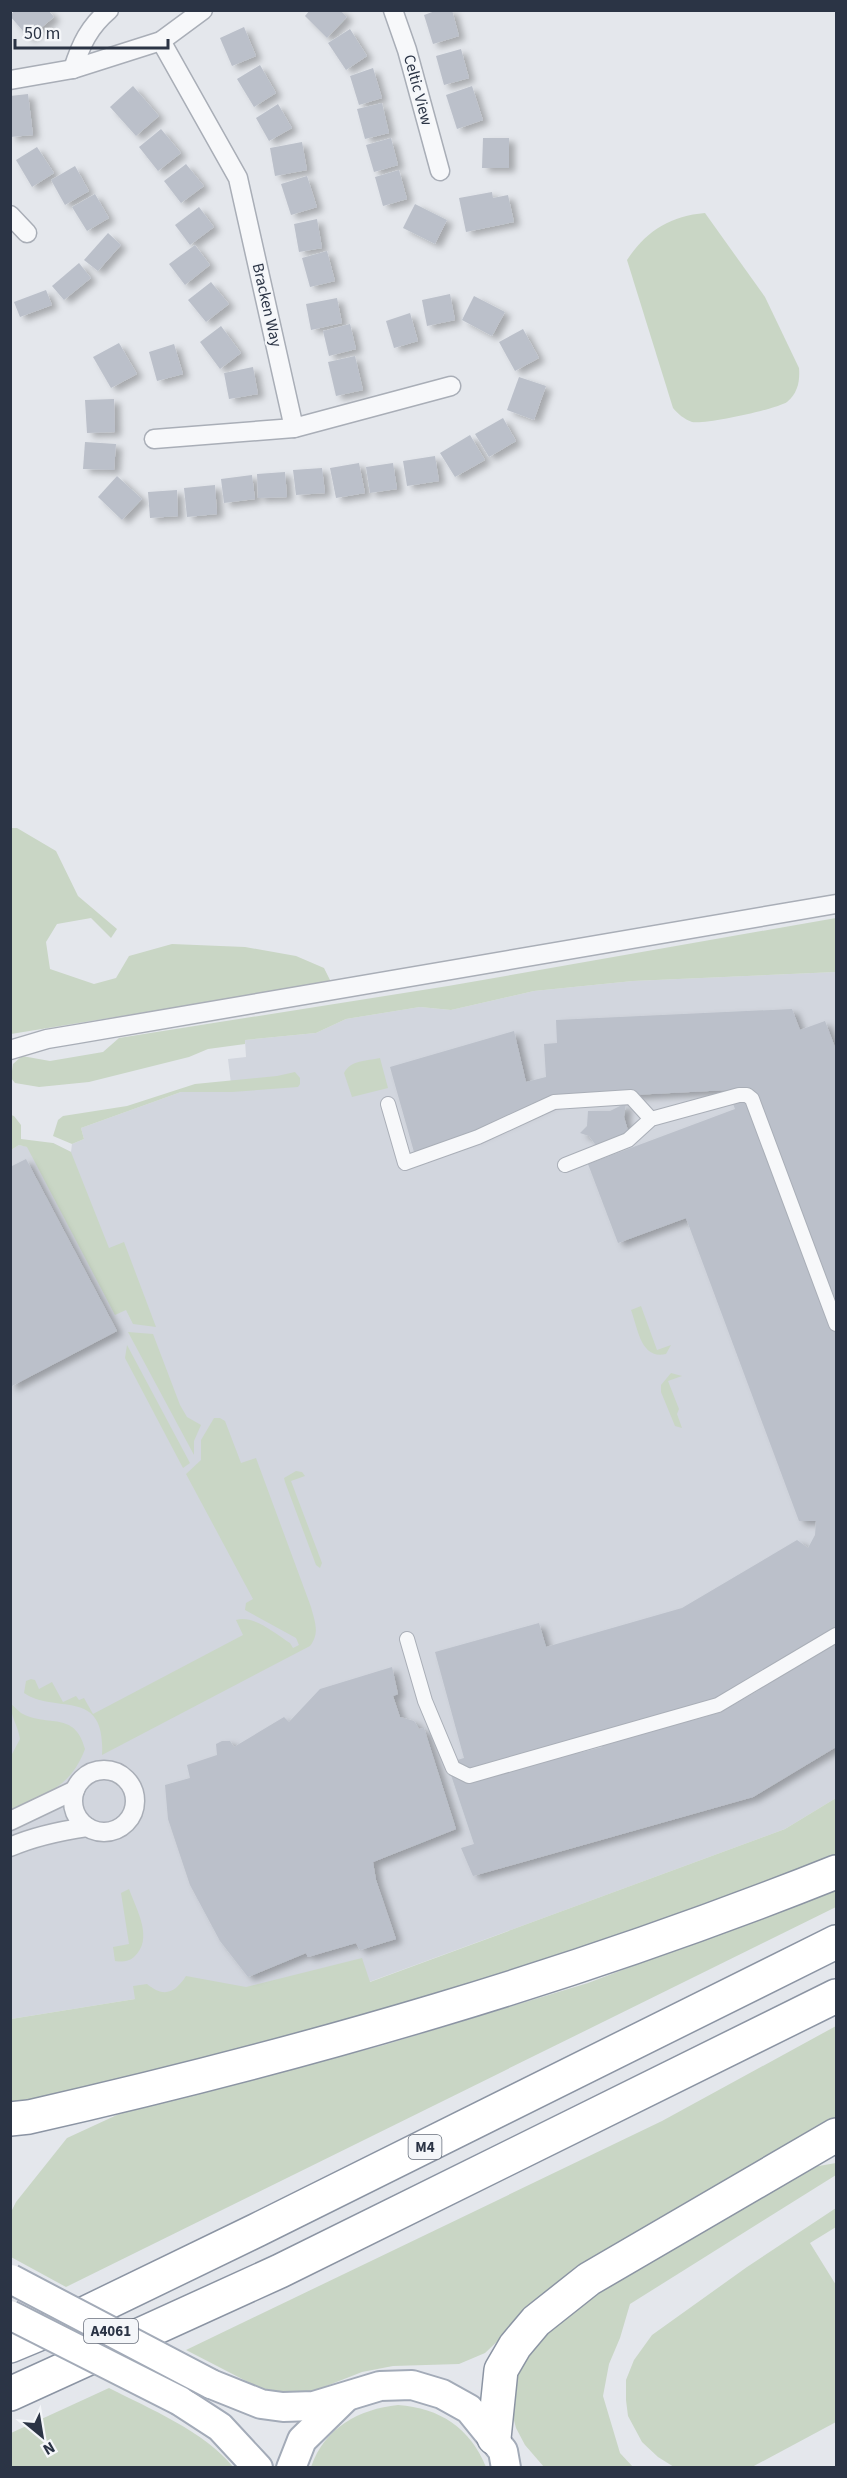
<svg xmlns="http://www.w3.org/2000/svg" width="847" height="2478" font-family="'Source Sans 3',sans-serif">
	<defs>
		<filter id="shadow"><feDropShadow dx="6" dy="4" stdDeviation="3" flood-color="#0004"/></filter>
	</defs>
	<rect width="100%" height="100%" fill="#e4e7ec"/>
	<polygon fill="#d2d6de" points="836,972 836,1798 785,1829 369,1982 135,1999 11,2019 11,1150 19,1145 48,1151 53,1143 71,1152 72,1144 84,1139 81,1128 181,1092 232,1092 228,1059 246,1057 245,1040 316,1033 346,1019 420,1007 451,1010 534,991 633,981"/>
	<g fill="#c9d6c5">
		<path d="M705,213L765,297L799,368C800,381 798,393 787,402C777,409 704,425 692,422C684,419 678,414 673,408L627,260C646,231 670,216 705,213Z"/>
		<polygon points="11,828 17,828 56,851 78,896 117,929 111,938 91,918 57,924 46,942 50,969 94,984 116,978 129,956 172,944 245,947 296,956 324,968 331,982 11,1034"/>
		<polygon points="836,918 836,972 633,981 534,991 451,1010 420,1007 346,1019 316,1033 245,1040 245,1044 208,1049 189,1057 89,1082 39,1087 15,1083 11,1078 13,1064 22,1056 50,1061 103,1052 119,1038 448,986"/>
		<path d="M380,1058L388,1088L352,1097L344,1073C351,1060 366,1061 380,1058Z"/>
		<polygon points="295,1072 300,1078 300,1084 298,1087 232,1092 181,1092 81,1128 84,1139 72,1144 53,1136 58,1120 63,1116 127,1106 195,1084 277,1076"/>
		<polygon points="11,1115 14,1116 21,1125 21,1139 53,1143 71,1152 109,1248 124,1242 156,1327 133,1324 126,1310 115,1315 27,1147 19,1145 11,1150"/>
		<path d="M641,1306L657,1350L671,1345L666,1354C641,1360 638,1329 631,1310Z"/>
		<polygon points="128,1332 153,1334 180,1405 187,1417 201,1425 194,1441 194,1455"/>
		<polygon points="127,1345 190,1463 183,1468 125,1358"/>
		<polygon points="671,1373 682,1376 668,1381 679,1409 677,1414 682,1428 675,1426 661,1392 661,1385"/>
		<path d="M214,1418H220L225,1421L241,1463L256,1458L311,1607C315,1622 320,1633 310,1646L102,1755C106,1686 56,1715 24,1693L26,1681L31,1679L35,1680L39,1689L52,1682L63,1702L76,1696L79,1700L84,1698L93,1714L243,1635L236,1620C253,1614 276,1634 290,1643L293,1648L299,1645L296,1638L245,1610L246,1603L253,1599L186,1474L201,1460V1440Z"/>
		<polygon points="296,1471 302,1472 305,1476 291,1481 322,1563 320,1568 316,1565 285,1482 284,1478"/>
		<path d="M10,1703C14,1706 17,1710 21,1713C48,1728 75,1710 85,1749C71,1787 45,1795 11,1809V1756L20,1739C18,1726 11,1717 10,1703Z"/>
		<path d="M836,1798V1859L603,1947L332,2031L11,2105V2019L135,1999L133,1986L147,1984C164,1998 175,1993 186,1976L246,1987L362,1958L370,1982L785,1829Z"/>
		<path d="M129,1889C137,1911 154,1939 134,1957C128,1962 122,1962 115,1961L113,1947L129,1944L121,1893Z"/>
		<polygon points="836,1889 836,1907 66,2287 11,2257 10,2214 16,2202 67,2138 119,2114 384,2045 588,1983"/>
		<polygon points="836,2026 836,2120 502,2337 485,2353 459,2364 393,2366 362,2372 306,2394 286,2395 267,2391 248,2382 186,2350 662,2121"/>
		<polygon points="836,2163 836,2175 630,2304 620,2338 609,2364 603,2396 620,2453 633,2467 544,2467 525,2445 516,2428 510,2405 517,2363 547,2321 813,2167"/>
		<polygon points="836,2208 836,2227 810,2243 836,2285 836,2422 752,2467 674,2467 658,2457 642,2442 628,2416 626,2400 626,2380 634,2360 652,2335 747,2267"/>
		<path d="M109,2388C148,2408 206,2432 233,2467H11V2433Z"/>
		<path d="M398,2405C440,2408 470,2428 486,2467H311C324,2428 359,2409 398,2405Z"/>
	</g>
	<g fill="#bbc0ca" fill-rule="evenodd" filter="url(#shadow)">
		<polygon points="15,10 48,10 54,17 29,38 10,16"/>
		<polygon points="310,10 340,10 347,17 327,38 305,16"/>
		<polygon points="438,10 452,10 459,36 433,44 424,15"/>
		<polygon points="244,27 256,56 232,66 220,38"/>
		<polygon points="350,29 367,56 346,70 328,43"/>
		<polygon points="461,49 469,78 444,85 436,56"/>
		<polygon points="260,65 276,93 254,107 237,79"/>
		<polygon points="373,68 382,98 359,105 350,76"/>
		<polygon points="133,86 159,116 136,136 110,107"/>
		<polygon points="472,86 483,120 457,129 446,95"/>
		<polygon points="28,94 33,135 10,137 10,96"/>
		<polygon points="382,103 389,133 365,139 357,109"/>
		<polygon points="278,104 292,128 269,141 256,118"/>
		<polygon points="161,129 181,153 158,171 139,147"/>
		<polygon points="391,138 398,165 374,172 366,145"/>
		<polygon points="483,138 509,138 509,168 482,168"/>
		<polygon points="302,142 307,170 275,176 270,148"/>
		<polygon points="37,147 54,173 32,187 16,160"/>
		<polygon points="186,164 204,186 181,203 164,181"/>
		<polygon points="75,166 89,191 65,205 51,180"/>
		<polygon points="399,170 407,199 383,206 375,177"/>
		<polygon points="307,176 317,207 291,215 281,184"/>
		<polygon points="492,192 493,198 508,195 514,222 466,232 459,198"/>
		<polygon points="95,194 109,218 87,231 72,207"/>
		<polygon points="415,204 447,220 435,244 403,228"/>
		<polygon points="199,207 214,227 190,245 175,225"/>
		<polygon points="317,219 322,248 299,252 294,224"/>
		<polygon points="108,233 121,245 98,271 84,260"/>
		<polygon points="195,245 210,265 185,285 169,264"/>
		<polygon points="327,251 335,281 310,287 302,258"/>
		<polygon points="79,263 91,278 64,300 52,286"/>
		<polygon points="211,282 229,304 206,322 188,300"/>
		<polygon points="46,290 52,305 20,317 14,302"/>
		<polygon points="450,294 455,320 427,326 422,300"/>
		<polygon points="474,296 505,312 492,336 462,320"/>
		<polygon points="337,298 342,323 311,330 306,304"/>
		<polygon points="410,313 418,341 394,348 386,321"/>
		<polygon points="350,324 356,349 329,356 323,331"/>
		<polygon points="221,326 241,353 220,369 200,342"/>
		<polygon points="523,329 539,358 515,371 499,342"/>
		<polygon points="119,343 137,374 111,388 93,357"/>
		<polygon points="174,344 183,374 157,381 149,352"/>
		<polygon points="355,356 363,390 336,396 328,362"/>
		<polygon points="253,367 258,394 229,399 224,373"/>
		<polygon points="519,377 546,386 534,420 507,410"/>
		<polygon points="114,399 115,432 87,433 85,400"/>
		<polygon points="503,418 516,441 489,457 475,434"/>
		<polygon points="470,435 485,460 455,477 440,453"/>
		<polygon points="85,442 116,444 114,470 83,469"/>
		<polygon points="435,456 439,481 407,486 403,461"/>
		<polygon points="359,463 365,493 336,498 330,468"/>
		<polygon points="393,463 397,489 370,493 366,467"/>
		<polygon points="322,468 325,493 296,495 293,470"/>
		<polygon points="285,472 287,497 258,498 257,474"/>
		<polygon points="252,475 255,499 224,503 221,479"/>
		<polygon points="117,476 142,499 122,520 98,497"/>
		<polygon points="215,485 217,514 187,517 184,488"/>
		<polygon points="177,490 178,516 150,518 148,492"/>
		<path d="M792,1009L800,1030L825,1021L836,1050V1303L830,1285L816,1290L831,1331L836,1329V1747L753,1797L473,1876L461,1848L474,1844L447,1763L464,1758L435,1652L539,1623L546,1647L682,1608L797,1540L808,1548L815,1535L816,1521H799L686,1218L618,1243L588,1164L735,1109L728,1090L556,1099L477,1135L414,1152L390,1067L514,1031L526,1082L546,1077L544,1044L557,1043L556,1020ZM792,1187L806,1225L793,1230L779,1191ZM752,1677L759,1690L721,1712L687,1722L683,1708L715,1698ZM597,1731L602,1747L575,1754L571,1739Z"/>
		<polygon points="626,1103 624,1117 629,1134 598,1148 589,1136 580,1133 587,1126 588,1111 610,1111"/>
		<polygon points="26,1159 117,1331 10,1387 10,1167"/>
		<polygon points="392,1667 398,1694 393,1696 400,1717 414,1721 419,1729 424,1728 456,1829 373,1862 376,1880 396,1939 360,1950 356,1943 308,1957 306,1953 248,1977 220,1941 190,1885 168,1819 165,1785 190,1778 187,1765 217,1755 216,1744 222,1741 230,1741 234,1747 284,1717 289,1722 320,1689"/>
	</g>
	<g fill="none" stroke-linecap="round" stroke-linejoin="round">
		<defs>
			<g id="pedestrian">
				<polyline points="388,1104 405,1163 478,1137 554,1102 631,1097 651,1119"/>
				<polyline points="565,1165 628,1140 651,1119 739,1095 747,1095 752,1099 836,1324"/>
				<polyline points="407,1639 425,1701 453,1768 469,1776 718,1705 836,1635"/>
			</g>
			<g id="minor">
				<polyline points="393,10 407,50 440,171"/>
				<polyline points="161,41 238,178 294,428 451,386"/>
				<path d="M73,69C81,44 89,27 109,10"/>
				<polyline points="10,80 73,69 161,41 203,10"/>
				<polyline points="10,215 27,233"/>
				<polyline points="154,439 294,428"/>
				<polyline points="10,1050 47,1039 77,1034 836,904"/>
				<circle cx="104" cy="1801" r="31"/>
				<polyline points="10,1821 75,1790"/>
				<path d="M10,1847C35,1836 60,1831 87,1827"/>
			</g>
			<g id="primary">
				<polyline points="211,2384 261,2404 283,2407 314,2406 380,2386 412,2385 442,2394 469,2409 503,2451 506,2468"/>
				<polyline points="180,2401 220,2427 258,2468"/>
				<polyline points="291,2468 302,2440 344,2399"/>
			</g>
			<g id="motorway">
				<path d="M10,2119L29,2117C306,2054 573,1977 836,1872"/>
				<polyline points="10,2346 63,2324 257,2230 836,1942"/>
				<polyline points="10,2394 280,2271 836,1996"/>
				<polyline points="494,2438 501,2370 515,2346 536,2321 589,2279 836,2135"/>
			</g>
		</defs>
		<use href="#pedestrian" stroke="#a9aeb7" stroke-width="16"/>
		<use href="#minor" stroke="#a9aeb7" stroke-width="21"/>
		<use href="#primary" stroke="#a3abb8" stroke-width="32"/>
		<use href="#motorway" stroke="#8b94a3" stroke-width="36"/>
		<use href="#pedestrian" stroke="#f7f8fa" stroke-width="14"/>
		<use href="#minor" stroke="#f7f8fa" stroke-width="18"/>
		<use href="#primary" stroke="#fff" stroke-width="28"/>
		<use href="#motorway" stroke="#fff" stroke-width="33"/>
		<defs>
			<g id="primary-bridge">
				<polyline points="11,2279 211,2384"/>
				<polyline points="10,2315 180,2401"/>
			</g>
		</defs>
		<use href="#primary-bridge" stroke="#a3abb8" stroke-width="32" stroke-linecap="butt"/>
		<use href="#primary-bridge" stroke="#fff" stroke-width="28"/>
	</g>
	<g text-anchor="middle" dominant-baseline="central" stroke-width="4.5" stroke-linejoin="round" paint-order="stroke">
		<g fill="#f4f6f9" stroke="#676e7b" stroke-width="1.5">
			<rect x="408.5" y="2135" width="33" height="24" rx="4.5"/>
			<rect x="84" y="2319" width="54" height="24" rx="4.5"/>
		</g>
		<g font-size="15" font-weight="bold" fill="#2b3445">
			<text x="425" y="2147">M4</text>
			<text x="111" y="2331">A4061</text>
		</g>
		<g font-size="16" fill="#2b3445" stroke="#f4f6f9">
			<text transform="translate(418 90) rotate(75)">Celtic View</text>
			<text transform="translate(267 305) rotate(77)">Bracken Way</text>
		</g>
	</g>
	<rect width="847" height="2478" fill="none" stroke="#2b3445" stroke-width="24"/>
	<g transform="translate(42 2436) rotate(150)" stroke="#f4f6f9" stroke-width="4.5" paint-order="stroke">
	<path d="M0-4.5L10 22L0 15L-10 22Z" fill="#2b3445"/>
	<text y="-9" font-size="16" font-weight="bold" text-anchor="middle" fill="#2b3445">N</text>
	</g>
	<path d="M15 39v9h153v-9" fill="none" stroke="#2b3445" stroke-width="3"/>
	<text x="24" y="39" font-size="18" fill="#2b3445" stroke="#f4f6f9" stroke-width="4.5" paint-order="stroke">50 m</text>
</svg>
